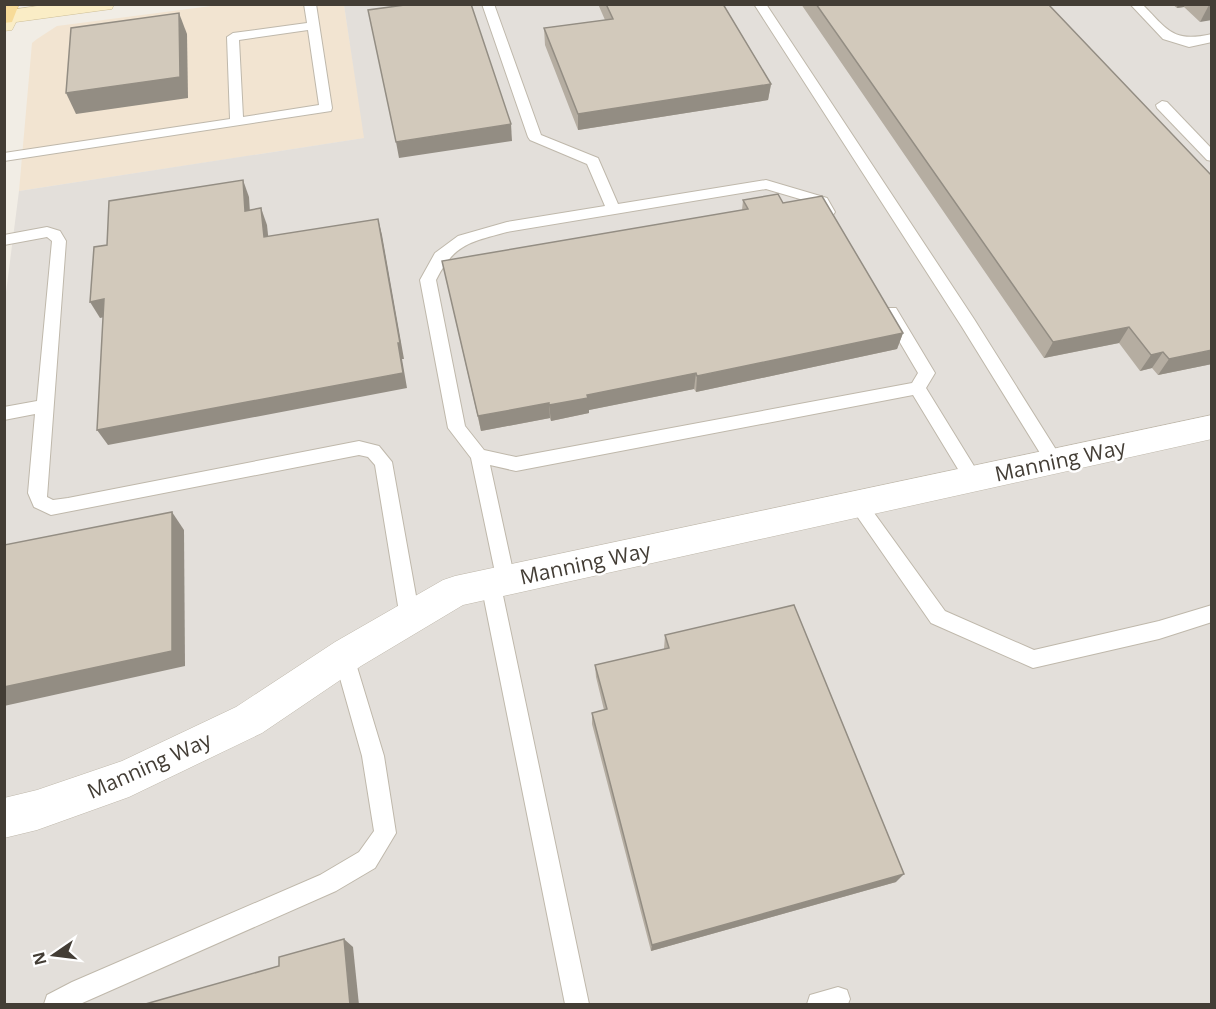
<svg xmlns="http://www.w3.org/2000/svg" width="1216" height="1009" font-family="'Open Sans',sans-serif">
	<rect width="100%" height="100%" fill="#f1ede5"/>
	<polygon fill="#f2e4d1" points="219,5 344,5 365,138 19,191 32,43 37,39 57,26"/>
	<polygon fill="#e3dfda" points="344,5 1211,5 1211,1004 5,1004 4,308 19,191 364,138"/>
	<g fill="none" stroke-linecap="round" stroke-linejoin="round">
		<defs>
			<g id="service">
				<path d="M304,4H316L332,108L331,111L4,161V153L230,119L227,37L233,33L307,23ZM308,30L319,105L243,117L239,40Z"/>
				<path d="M482,4H494L541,135L598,158L618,204L766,180L827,198L835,212L833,215H823L817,204L766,189L507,232C470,242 454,244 436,280L465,426L484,450L516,457L912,383L918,373L882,312L884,308H896L935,373L926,388L982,479L979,484L973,486L967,484L913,395L516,471L490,465L515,580L513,586L506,588L501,586L589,1004H565L481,584L484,578L491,576L496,577L471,458L448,428L420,280L435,253L458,236L507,222L605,206L587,164L530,140L528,137Z"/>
				<polygon points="754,4 766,4 974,319 1060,456 1063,461 1060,466 1054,468 1048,466 962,327"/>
				<path d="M1130,4H1142C1168,30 1172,43 1212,34V42L1189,47L1163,39Z"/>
				<polygon points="1162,101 1167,102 1212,149 1212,161 1207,160 1157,108 1156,105"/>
				<polygon points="47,227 60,231 66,241 47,497 53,500 68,498 359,441 379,446 392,462 420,618 417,624 410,627 403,624 400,618 375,465 368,457 359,455 51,515 34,507 28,493 35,414 4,420 4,407 37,401 52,241 47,237 4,245 4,235"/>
				<polygon points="858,497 864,499 945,611 1034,650 1159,621 1212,605 1212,622 1159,639 1033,668 931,623 852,509 849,504 852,499"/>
				<polygon points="344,648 351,651 354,657 384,756 396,833 375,868 336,891 80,1004 44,1004 47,995 72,982 320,875 359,852 374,831 362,756 334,657 337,651"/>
				<polygon points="838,987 847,990 850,999 848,1004 807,1004 810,995"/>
			</g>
			<polygon id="minor" points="1212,415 1212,439 463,605 361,666 262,733 129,797 37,830 4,838 4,798 37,790 122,761 236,707 335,642 443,580 455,576"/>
			<polygon id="secondary" points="51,4 114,4 112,9 104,10 16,22 12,30 4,31 4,11"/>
			<polygon id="primary" points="4,4 19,4 12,22 4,23"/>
		</defs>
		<use href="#service" stroke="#bfb8ab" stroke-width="2"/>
		<use href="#minor" stroke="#bfb8ab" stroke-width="1"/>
		<use href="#secondary" stroke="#cebf97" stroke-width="1"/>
		<use href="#primary" stroke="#dab76a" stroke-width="1"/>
		<use href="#service" fill="#fff" fill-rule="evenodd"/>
		<use href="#minor" fill="#fff" fill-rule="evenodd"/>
		<use href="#secondary" fill="#faedc6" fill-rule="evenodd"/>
		<use href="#primary" fill="#f7db98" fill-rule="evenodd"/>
	</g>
	<g fill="#b5ada1">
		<polygon points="598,4 723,4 771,84 768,100 578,130 545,45 544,28 605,20"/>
		<polygon points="801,4 1048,4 1212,364 1158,375 1152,368 1140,371 1119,343 1044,358"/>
		<polygon points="1172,4 1212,4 1200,22 1184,7 1177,8"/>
		<polygon points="743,200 783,203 903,333 897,349 696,392 694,389 589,410 589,413 551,421 550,418 481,431 442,261 742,210"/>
		<polygon points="665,635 896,882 651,951 592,724 592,713 604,710 596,677 595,665 664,649"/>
	</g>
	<g fill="#938d83">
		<polygon points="1178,4 1185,4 1184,7 1177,8"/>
		<polygon points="1209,5 1212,5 1212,20 1200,22"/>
		<polygon points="179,13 187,34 188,98 76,114 66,93"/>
		<polygon points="771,84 768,100 578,130 578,114"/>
		<polygon points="511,124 512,141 399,158 396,142"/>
		<polygon points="243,180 249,197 251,228 245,211"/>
		<polygon points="261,208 267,225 270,254 264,237"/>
		<polygon points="378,219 382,235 404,359 402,359 407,388 108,445 97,430 398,343"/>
		<polygon points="104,299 114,315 100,318 90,302"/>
		<polygon points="1129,327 1119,343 1044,358 1053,342"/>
		<polygon points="903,333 897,349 696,392 697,376"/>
		<polygon points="1212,350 1212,364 1158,375 1169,359"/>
		<polygon points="1163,352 1152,368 1140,371 1151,355"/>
		<polygon points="696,373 694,389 589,410 589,413 551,421 549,405 587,395"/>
		<polygon points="549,403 550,418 481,431 478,416"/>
		<polygon points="172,512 184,530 185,666 4,706 4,687"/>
		<polygon points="904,874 896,882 651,951 652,945"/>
		<polygon points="344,939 353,947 359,1005 350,1005"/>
	</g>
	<g fill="#d2c9bb" stroke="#938d83" stroke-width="1.5">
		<polygon points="412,4 471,4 511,124 396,142 368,10"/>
		<polygon points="606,4 723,4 771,84 578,114 544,28 613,19"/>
		<polygon points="816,4 1048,4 1212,176 1212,350 1169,359 1163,352 1151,355 1129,327 1053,342"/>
		<polygon points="179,13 180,77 66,93 71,28"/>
		<polygon points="243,180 245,211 261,208 264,237 378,219 400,343 398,343 403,373 97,430 104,299 90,302 94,247 107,245 109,201"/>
		<polygon points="778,194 783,203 822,196 903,333 697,376 696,373 587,395 588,398 549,405 549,403 478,416 442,261 748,209 743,200"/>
		<polygon points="172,512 172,651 4,687 4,545"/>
		<polygon points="794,605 904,874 652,945 592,713 607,709 595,665 669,648 665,635"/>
		<polygon points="344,939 350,1005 142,1005 279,966 279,957"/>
	</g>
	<g text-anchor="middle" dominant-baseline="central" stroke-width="5" stroke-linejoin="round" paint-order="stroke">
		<g font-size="21" fill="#433d35" stroke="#fff">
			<text transform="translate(1060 460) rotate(-12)">Manning Way</text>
			<text transform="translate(585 563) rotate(-12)">Manning Way</text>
			<text transform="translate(149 765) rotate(-24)">Manning Way</text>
		</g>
	</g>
	<rect width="1216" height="1009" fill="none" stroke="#433d35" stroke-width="12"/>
	<g transform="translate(54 955) rotate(256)" stroke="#ffffff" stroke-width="4.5" paint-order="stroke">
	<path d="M0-4.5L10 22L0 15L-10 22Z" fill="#433d35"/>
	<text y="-9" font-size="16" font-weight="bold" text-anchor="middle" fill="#433d35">N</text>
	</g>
</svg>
